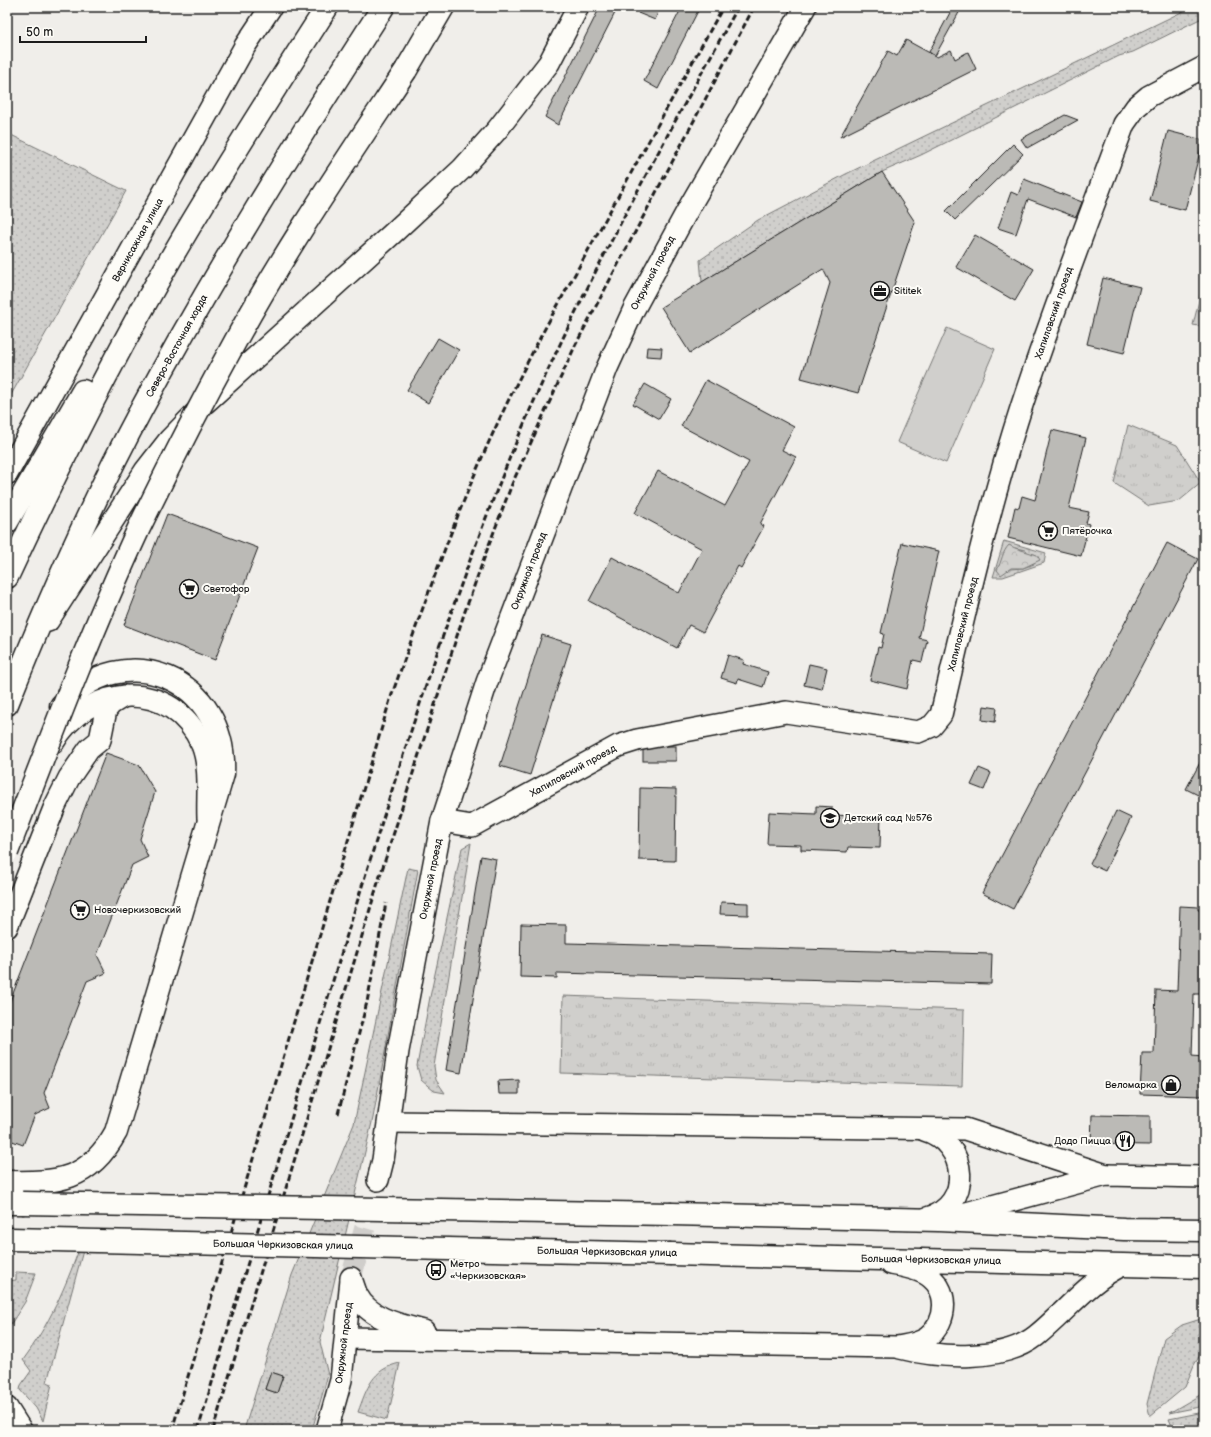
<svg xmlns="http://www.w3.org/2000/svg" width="1211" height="1437" font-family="'Balsamiq Sans',sans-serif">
	<defs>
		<pattern id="grass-dots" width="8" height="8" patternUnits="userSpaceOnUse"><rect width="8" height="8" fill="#d0cfcc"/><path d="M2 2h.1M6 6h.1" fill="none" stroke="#b2b1af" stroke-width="1.8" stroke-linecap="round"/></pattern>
		<pattern id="forest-crowns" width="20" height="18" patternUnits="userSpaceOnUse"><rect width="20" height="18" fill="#d0cfcc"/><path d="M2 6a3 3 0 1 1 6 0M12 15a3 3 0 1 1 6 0" fill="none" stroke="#b2b1af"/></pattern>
		<pattern id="park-tufts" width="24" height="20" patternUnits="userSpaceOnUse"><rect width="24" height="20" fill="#d0cfcc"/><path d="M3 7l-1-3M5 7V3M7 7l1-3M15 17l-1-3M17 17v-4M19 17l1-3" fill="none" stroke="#b2b1af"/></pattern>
	</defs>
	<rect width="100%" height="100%" fill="#f0eeea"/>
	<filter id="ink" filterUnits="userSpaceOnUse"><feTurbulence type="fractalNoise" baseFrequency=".025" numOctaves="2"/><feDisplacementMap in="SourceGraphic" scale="8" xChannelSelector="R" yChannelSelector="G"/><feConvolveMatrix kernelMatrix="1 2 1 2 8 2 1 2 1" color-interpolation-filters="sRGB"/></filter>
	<g filter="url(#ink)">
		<g fill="url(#grass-dots)" stroke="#767674" fill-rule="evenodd">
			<polygon points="1192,7 1204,7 1204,17 1133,52 1119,56 921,155 882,172 702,282 700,260 758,220 846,174"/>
			<polygon points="7,133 126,191 7,402"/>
			<path d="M1004,541L1046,553L1044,563L1003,577H993ZM1015,548L1026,550L1034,564L1023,568L997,570L1002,561Z"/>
			<polygon points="471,843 434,1066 436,1080 445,1093 434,1091 421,1080 417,1066 430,997 462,848"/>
			<path d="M408,868L418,870L373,1118L320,1342L328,1375L312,1430H244L292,1275L354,1124ZM271,1372L283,1376L277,1393L265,1389Z"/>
			<path d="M80,1247H84L47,1382L52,1384L43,1421L36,1408L20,1390L21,1385L31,1371L23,1360C50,1323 64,1290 80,1247Z"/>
			<polygon points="16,1272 36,1273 25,1302 7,1330 7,1281 16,1280"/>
			<polygon points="1204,1318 1204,1349 1194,1365 1185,1387 1150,1416 1147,1404 1164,1338 1182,1325"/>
			<path d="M400,1363L387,1420L358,1412C367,1388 372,1369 400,1363Z"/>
			<polygon points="1204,1394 1204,1406 1169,1413 1200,1395"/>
			<polygon points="1204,1412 1204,1427 1172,1426 1169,1419"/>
		</g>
		<path fill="url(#forest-crowns)" stroke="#767674" d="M1009,545L1015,548L1037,555L1040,560L1023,568H1011L1001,575L997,570C1002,561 1002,552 1009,545Z"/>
		<g fill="url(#park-tufts)" stroke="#767674">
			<polygon points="1128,425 1177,445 1201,483 1179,501 1149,506 1114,483"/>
			<polygon points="563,996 964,1010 962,1086 561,1073"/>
		</g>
		<g fill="#d0cfcc" stroke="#767674">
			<polygon points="1204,280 1204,327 1193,325"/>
			<polygon points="947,328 995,349 946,463 897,442"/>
		</g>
		<g fill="#bbbab6" stroke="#1c1c1c">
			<polygon points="600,7 618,7 558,125 545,117"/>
			<polygon points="640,7 660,7 655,20 638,13"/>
			<polygon points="682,7 700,7 658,89 644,81"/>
			<polygon points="953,7 962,7 935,56 929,52"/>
			<polygon points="906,40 937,57 951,50 955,59 968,52 976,69 840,137 888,51 897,56"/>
			<polygon points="1065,115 1078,120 1027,148 1021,139"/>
			<polygon points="1168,131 1203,140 1185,210 1150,201"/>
			<polygon points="1013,144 1023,154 955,220 946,211"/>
			<polygon points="882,172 915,222 858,393 801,378 830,283 823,269 690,353 661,307"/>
			<polygon points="1024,179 1082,202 1076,217 1028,199 1016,234 998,228 1011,192 1018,195"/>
			<polygon points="975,235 1034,269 1015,301 956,267"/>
			<polygon points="1103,278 1140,287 1124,353 1087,344"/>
			<polygon points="438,338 459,350 428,403 407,390"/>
			<polygon points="647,347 662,348 661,357 646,356"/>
			<polygon points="706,380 794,427 782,450 796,457 760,524 764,526 741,568 738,566 703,632 689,625 677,648 589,601 612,557 679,593 702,549 635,513 658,471 725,506 749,462 681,426"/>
			<polygon points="645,384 671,399 659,419 633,404"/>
			<polygon points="1052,430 1086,438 1069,508 1089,512 1086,523 1089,524 1081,556 1008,538 1015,507 1019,508 1022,496 1035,500"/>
			<polygon points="167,514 258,548 215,660 124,625"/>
			<polygon points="902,543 939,551 919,638 927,640 922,662 913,660 907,689 870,680 878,647 881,648 884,634 881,633"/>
			<polygon points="1167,543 1198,559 1013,909 982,893"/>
			<polygon points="542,635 571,644 530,775 500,766"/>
			<polygon points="728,655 744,660 743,664 768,672 763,687 738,679 737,683 721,678"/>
			<polygon points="809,664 827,668 822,689 804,685"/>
			<polygon points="984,706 997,708 995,722 982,720"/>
			<rect x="643" y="746" width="33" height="15"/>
			<polygon points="106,753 139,765 155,792 140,839 148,857 132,865 97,955 106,973 87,981 44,1093 50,1108 35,1115 23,1145 7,1139 7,1009"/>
			<polygon points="1204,755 1204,798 1186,789"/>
			<polygon points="979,768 991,773 984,790 971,785"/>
			<polygon points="640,788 676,789 675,861 639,860"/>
			<polygon points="816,806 832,807 832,815 881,817 881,814 880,848 848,847 847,852 801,850 801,845 767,844 769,812 816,814"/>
			<polygon points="1116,811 1131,818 1105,871 1090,864"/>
			<polygon points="481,856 496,859 461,1073 446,1070"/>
			<polygon points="721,902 748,903 748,915 720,914"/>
			<polygon points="1180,906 1198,907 1198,910 1204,910 1204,994 1194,994 1192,1056 1203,1057 1202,1096 1140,1094 1142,1053 1154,1053 1156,990 1177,991"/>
			<polygon points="521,924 566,925 566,943 992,954 991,984 557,973 557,978 520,977"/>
			<polygon points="519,1080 519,1094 499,1094 498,1081"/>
			<polygon points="1092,1115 1150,1116 1150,1145 1091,1144"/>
			<polygon points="271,1372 283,1376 277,1393 265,1389"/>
		</g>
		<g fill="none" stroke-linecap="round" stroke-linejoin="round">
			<polyline stroke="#d0cecb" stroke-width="21" stroke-dasharray="21 10" stroke-linecap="butt" points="351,1278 378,1180"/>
			<defs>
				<g id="minor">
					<polyline points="7,474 245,46 271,7"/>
					<polyline points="48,621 145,471 170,439 205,403 392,234 462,169 497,130 549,63 578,7"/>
					<path d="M53,743C88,682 173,678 202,745C211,768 207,795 208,818"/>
					<path d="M442,821L472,826L618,746L637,740L786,712L918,732L932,726L941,715C965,611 989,507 1022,405C1053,310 1089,218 1124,124L1136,107L1149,96L1204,67"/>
					<polyline points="7,927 55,806 69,778 89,749 100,740 106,710 111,704 124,696"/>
					<polyline points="389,1122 965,1129 1106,1175"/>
					<path d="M924,1130C969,1143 973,1206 927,1218"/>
					<polyline points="378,1180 383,1160 398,1051 442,821 487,682 607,368 634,309 691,204 805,7"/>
					<polyline points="948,1218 1106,1175 1204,1177"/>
					<path d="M351,1278C353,1284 355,1290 357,1295C369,1319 401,1325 424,1331"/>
					<path d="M346,1338L898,1347C908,1345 918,1344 927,1338C949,1321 950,1287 924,1273C914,1268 902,1266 891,1264"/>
					<path d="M900,1348C939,1358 1003,1362 1036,1336C1065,1313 1089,1280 1123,1265"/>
					<polyline points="7,1408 21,1430"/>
					<polyline points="327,1430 341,1380 351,1280"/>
				</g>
				<g id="major">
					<polyline points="406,70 443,7"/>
					<polyline points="7,522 83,391"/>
					<path d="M7,577C58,467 113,358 174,253C223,169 275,88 327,7"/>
					<path d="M7,704C47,604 90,505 141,410C215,272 298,139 383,7"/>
					<path d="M7,1182C58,1183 89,1181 116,1132L223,774C228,679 124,634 61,706"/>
					<polyline points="7,1203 22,1203"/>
					<polyline points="672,1214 939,1220 1124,1229 1204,1230"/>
					<polyline points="671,1254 1204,1267"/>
				</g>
			</defs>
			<use href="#minor" stroke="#1c1c1c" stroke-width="24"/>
			<use href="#major" stroke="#1c1c1c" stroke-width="25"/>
			<use href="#minor" stroke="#fdfcf7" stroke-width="21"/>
			<use href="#major" stroke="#fdfcf7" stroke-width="22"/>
			<g stroke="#1c1c1c" stroke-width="3" stroke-dasharray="6 3" stroke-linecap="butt">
				<polyline points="338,1114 367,1002 386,903"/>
				<path d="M172,1430L390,700C415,630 439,561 467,493C491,434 519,377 549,321L723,7"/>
				<path d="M198,1430C243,1278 289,1126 335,974C385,811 435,646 498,487C563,321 652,163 738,7"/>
				<polyline points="213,1430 380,876 464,614 487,550 512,484 576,344 754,7"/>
			</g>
			<defs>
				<g id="major-bridge">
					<path d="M7,852C49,743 90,634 139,528C168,468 198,409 230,351C282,254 345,162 406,70"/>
					<polyline points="22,1203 672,1214"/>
					<polyline points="10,1239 671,1254"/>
				</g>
			</defs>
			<use href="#major-bridge" stroke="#1c1c1c" stroke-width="25" stroke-linecap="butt"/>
			<use href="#major-bridge" stroke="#fdfcf7" stroke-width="22"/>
		</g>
	</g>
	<defs>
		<symbol id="office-ring" viewBox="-11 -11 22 22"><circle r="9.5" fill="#fdfcf7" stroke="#1c1c1c" stroke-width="1.5"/><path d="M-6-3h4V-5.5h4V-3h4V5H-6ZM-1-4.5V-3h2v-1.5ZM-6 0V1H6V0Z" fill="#1c1c1c"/></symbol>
		<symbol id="supermarket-ring" viewBox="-11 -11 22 22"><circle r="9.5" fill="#fdfcf7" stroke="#1c1c1c" stroke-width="1.5"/><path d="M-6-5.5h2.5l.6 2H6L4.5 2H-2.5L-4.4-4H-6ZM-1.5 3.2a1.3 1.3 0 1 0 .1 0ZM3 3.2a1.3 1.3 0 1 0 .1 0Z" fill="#1c1c1c"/></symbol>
		<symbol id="school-ring" viewBox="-11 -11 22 22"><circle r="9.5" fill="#fdfcf7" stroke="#1c1c1c" stroke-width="1.5"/><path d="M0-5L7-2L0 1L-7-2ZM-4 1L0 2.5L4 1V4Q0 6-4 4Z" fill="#1c1c1c"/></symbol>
		<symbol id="shop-ring" viewBox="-11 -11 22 22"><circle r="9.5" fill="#fdfcf7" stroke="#1c1c1c" stroke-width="1.5"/><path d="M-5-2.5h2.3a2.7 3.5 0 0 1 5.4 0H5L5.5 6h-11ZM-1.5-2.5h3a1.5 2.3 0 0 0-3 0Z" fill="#1c1c1c"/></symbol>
		<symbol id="restaurant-ring" viewBox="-11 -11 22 22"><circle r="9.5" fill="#fdfcf7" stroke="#1c1c1c" stroke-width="1.5"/><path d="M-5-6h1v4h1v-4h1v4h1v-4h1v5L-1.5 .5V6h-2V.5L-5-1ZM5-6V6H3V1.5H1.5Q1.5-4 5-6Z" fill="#1c1c1c"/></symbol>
		<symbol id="bus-ring" viewBox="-11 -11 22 22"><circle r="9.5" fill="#fdfcf7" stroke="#1c1c1c" stroke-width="1.5"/><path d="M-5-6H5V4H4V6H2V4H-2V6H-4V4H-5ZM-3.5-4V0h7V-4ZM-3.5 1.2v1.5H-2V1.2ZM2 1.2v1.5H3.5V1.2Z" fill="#1c1c1c"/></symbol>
	</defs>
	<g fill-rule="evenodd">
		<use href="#office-ring" x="869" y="280" width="22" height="22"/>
		<use href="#supermarket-ring" x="1037" y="520" width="22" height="22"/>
		<use href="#supermarket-ring" x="178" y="578" width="22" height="22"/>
		<use href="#school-ring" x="819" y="807" width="22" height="22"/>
		<use href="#supermarket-ring" x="69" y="899" width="22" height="22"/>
		<use href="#shop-ring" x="1160" y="1074" width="22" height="22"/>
		<use href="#restaurant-ring" x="1114" y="1130" width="22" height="22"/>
		<use href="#bus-ring" x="425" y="1259" width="22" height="22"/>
	</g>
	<g text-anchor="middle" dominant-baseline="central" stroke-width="4" stroke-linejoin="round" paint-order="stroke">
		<g font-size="10" fill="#1c1c1c" stroke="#fdfcf7">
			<text transform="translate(138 240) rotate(-61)">Вернисажная улица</text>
			<text transform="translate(653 273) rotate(-62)">Окружной проезд</text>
			<text transform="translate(1054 313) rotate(-71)">Хапиловский проезд</text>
			<text transform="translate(177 346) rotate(-61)">Северо-Восточная хорда</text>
			<text transform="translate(529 571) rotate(-69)">Окружной проезд</text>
			<text transform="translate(963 624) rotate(-76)">Хапиловский проезд</text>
			<text transform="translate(573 771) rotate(-29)">Хапиловский проезд</text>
			<text transform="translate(431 879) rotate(-79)">Окружной проезд</text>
			<text transform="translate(283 1245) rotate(1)">Большая Черкизовская улица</text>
			<text transform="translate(607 1252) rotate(1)">Большая Черкизовская улица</text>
			<text transform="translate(931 1260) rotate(1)">Большая Черкизовская улица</text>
			<text transform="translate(344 1343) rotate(-83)">Окружной проезд</text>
		</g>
		<g font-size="10" fill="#1c1c1c" stroke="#fdfcf7" text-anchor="start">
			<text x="894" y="291">Sititek</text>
			<text x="1062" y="531">Пятёрочка</text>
			<text x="203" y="589">Светофор</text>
			<text x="844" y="818">Детский сад №576</text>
			<text x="94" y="910">Новочеркизовский</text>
			<text x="1157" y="1085" text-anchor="end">Веломарка</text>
			<text x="1111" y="1141" text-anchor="end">Додо Пицца</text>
			<text x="450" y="1264">Метро<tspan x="450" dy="12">«Черкизовская»</tspan></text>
		</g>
	</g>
	<rect width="1211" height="1437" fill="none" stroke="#fdfcf7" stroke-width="24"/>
	<rect x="12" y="12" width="1187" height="1413" fill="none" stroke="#1c1c1c" stroke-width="1.5" filter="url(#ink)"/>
	<path d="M20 36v6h126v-6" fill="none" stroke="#1c1c1c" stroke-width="2"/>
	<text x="26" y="36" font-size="12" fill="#1c1c1c" stroke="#fdfcf7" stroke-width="3" paint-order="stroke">50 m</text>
</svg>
